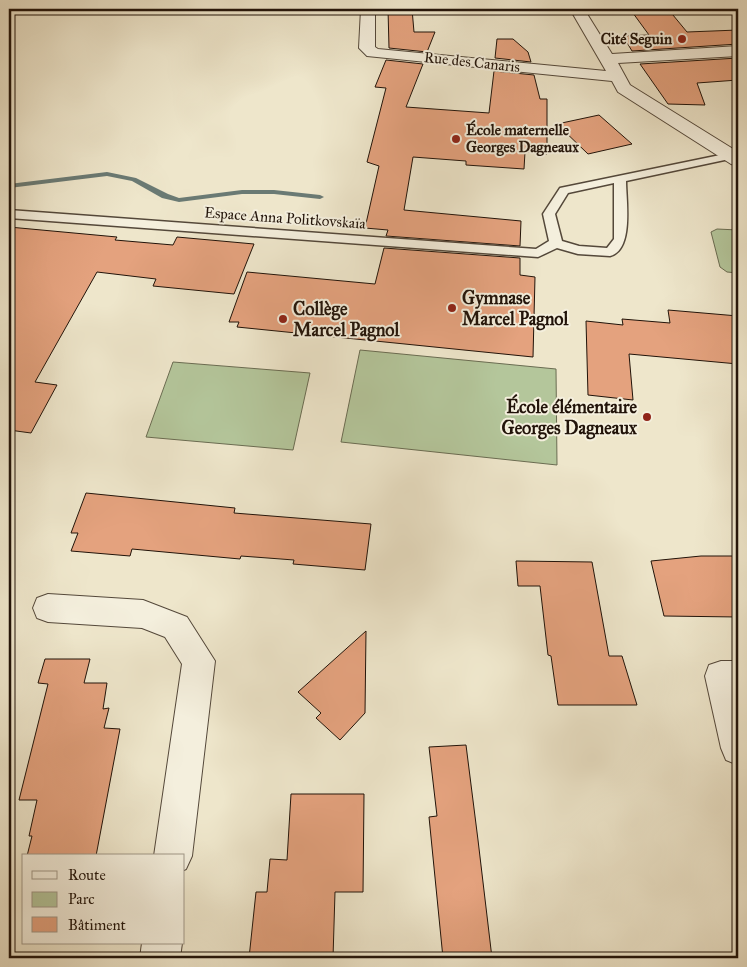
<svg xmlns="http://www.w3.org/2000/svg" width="747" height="967" font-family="'IM FELL Great Primer',serif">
	<rect width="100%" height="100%" fill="#eee6cb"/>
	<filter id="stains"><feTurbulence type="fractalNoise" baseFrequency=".004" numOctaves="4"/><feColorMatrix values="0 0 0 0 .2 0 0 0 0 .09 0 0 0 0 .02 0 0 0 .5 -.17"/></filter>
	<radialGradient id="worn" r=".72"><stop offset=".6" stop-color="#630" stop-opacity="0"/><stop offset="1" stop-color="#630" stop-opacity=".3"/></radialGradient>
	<g fill="#b4c69b" stroke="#6a6c52">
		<polygon points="717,229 738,230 738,273 727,272 720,267 711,232"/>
		<polygon points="360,350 556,369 557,465 341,442"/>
		<polygon points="173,362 310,373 293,450 146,437"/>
	</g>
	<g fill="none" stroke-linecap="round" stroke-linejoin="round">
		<polygon fill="#6a7a74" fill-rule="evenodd" points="107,172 136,178 168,194 179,198 242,190 274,190 320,195 324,197 320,199 274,194 242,194 179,202 162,198 132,181 107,176 9,188 9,184"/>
	</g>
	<g fill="#e4a27e" stroke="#211309">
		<polygon points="388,9 412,9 414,32 435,32 427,52 389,48"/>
		<polygon points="630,9 668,9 687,32 738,30 738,44 632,51 623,36 649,35"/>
		<polygon points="497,39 513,39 528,52 531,62 495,58"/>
		<polygon points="738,58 738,80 697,83 705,105 668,104 640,64"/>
		<polygon points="386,60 423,64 406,107 489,113 494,71 534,75 540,99 547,99 547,154 525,152 524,169 466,165 466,161 413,157 404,210 521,221 520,246 386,236 388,230 365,228 379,166 367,162 386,88 375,87"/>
		<polygon points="599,115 632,144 588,154 557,124"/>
		<polygon points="9,227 117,237 115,240 173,245 177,237 254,244 234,294 153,286 156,279 97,272 35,382 57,385 31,433 9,430"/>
		<polygon points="384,248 520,258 520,275 535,277 533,357 237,327 239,322 229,322 247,272 375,284"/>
		<polygon points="668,310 738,316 738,364 629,354 633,400 588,395 586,321 623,325 622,319 670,323"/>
		<polygon points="86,493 235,508 234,513 371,524 365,570 293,564 294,560 241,556 240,559 132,549 130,556 71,551 78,533 71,533"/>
		<polygon points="701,556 738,556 738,617 664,616 651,561"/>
		<polygon points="516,561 592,562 609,656 622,656 637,705 558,705 551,656 548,655 540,586 518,586"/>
		<polygon points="366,631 365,713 340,740 316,718 321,713 298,692"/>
		<polygon points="45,659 90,659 84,683 107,683 103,709 109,708 104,728 120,729 96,856 27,856 32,836 29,836 37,800 19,800 48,684 38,683"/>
		<polygon points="466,745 478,840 492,958 443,958 429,817 437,816 429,747"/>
		<polygon points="291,794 364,794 363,892 335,892 333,958 249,958 256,892 267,892 270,859 287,860"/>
	</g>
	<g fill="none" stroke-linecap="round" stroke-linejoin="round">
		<defs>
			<path id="lane" d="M730,153L736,156L734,158L626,181C626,200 634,250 610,256L578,254L557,248L538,257L9,218V210L536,249L549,241L543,214L560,188ZM614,183V239L607,248L579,246L562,241L555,214L568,193Z"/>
			<g id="street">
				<polygon points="361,9 375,9 375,47 378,49 606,71 570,9 584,9 612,54 738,46 738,56 618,63 630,85 738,152 738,166 731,164 618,92 612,81 367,56 359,48"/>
				<polygon points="48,594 143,600 187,617 215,661 192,856 186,869 184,870 184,856 154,856 182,664 165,637 142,628 48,622 37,618 33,608 37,598"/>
				<polygon points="721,661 738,661 738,765 726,760 721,748 705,676 709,665"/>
				<polygon points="142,943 182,943 180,958 140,958"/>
			</g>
		</defs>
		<use href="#lane" stroke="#54483a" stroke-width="3"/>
		<use href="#street" stroke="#54483a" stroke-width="2"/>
		<use href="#lane" fill="#f4efdd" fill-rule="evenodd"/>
		<use href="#street" fill="#f4efdd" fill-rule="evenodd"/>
	</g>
	<g fill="#8f2418" stroke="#f4efdd" stroke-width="2">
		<circle cx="682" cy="39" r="5"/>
		<circle cx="456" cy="139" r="5"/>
		<circle cx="452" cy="308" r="5"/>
		<circle cx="283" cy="319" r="5"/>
		<circle cx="647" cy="417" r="5"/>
	</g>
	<g text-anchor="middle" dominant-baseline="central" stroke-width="4" stroke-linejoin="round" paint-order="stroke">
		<g font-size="15" font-weight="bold" fill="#211309" stroke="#f4efdd" text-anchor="end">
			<text x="672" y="39">Cité Seguin</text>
			<text x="466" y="130" text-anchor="start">École maternelle<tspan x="466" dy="17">Georges Dagneaux</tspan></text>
		</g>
		<g font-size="15" fill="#211309" stroke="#f4efdd">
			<text transform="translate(472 62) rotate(6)">Rue des Canaris</text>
			<text transform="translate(285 218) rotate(4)">Espace Anna Politkovskaïa</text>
		</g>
		<g font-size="18" font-weight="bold" fill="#211309" stroke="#f4efdd" text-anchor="start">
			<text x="462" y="298">Gymnase<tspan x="462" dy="21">Marcel Pagnol</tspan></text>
			<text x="293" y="309">Collège<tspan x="293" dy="21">Marcel Pagnol</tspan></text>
			<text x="637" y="407" text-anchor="end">École élémentaire<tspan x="637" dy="21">Georges Dagneaux</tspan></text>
		</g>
	</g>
	<rect width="747" height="967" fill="none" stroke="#eee6cb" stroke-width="30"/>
	<rect x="10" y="10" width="727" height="947" fill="none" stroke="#211309" stroke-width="2.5"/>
	<rect x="15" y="15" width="717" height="937" fill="none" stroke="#211309"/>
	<rect x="22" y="854" width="162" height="90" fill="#f4efdd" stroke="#a09788"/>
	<rect x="32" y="871" width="25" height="8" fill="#f4efdd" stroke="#a09788"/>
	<text x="68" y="880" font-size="15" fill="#211309">Route</text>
	<rect x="32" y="892" width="25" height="15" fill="#b4c69b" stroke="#a09788"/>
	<text x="68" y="904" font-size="15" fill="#211309">Parc</text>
	<rect x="32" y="917" width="25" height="15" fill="#e4a27e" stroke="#a09788"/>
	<text x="68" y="930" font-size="15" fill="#211309">Bâtiment</text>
	<rect width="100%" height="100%" filter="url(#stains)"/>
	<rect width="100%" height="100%" fill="url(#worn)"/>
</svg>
